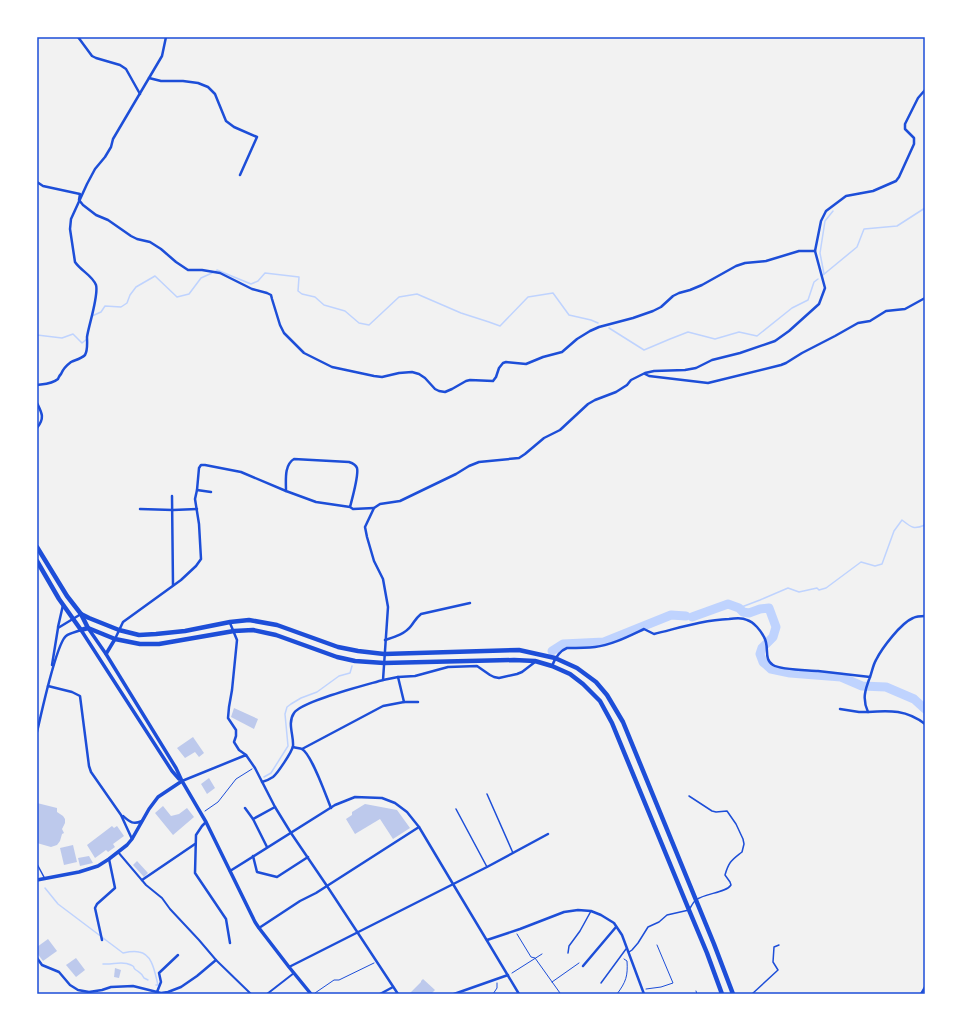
<svg xmlns="http://www.w3.org/2000/svg" width="962" height="1031" font-family="'Alegreya Sans',sans-serif">
	<rect width="100%" height="100%" fill="#f2f2f2"/>
	<g fill="none" stroke-linecap="round" stroke-linejoin="round">
		<g stroke="#bfd3fe" stroke-width="1.5">
			<polyline points="216,271 217,270 251,284 258,281 265,273 299,277 298,291 302,294 315,297 324,305 345,311 359,323 369,325 399,297 417,294 461,313 489,322 500,326 528,297 553,293 569,315 591,320 598,323"/>
			<polyline points="824,274 820,253 825,221 833,211"/>
			<polyline points="823,275 857,247 864,229 897,226 925,208"/>
			<polyline points="92,316 101,312 105,306 121,307 127,303 130,295 136,287 155,276 177,297 189,294 201,278 212,273"/>
			<polyline points="609,328 644,350 670,339 688,332 715,339 739,332 757,336 792,308 808,300 814,282 818,279"/>
			<polyline points="37,335 62,338 73,334 82,343 87,339"/>
			<path d="M739,608L760,600L788,588L799,592L817,588L819,590L826,588L861,562L875,566L882,564L894,531L902,520C911,527 913,530 925,525"/>
			<polyline points="264,777 271,773 288,746 285,714 287,707 291,704 301,698 317,692 339,676 350,673 352,666"/>
			<polyline points="37,872 38,875"/>
			<path d="M45,888L58,904L123,953C128,952 134,951 139,952C153,954 155,974 158,985H156"/>
			<path d="M103,964C113,965 122,960 131,965C137,968 131,966 136,970C140,973 142,973 144,978L148,980"/>
		</g>
		<g stroke="#bfd3fe" stroke-width="9">
			<polyline points="692,617 728,604 739,608 743,612 749,613 760,609 769,608 776,627 773,637 762,648 760,654 763,662 771,669 790,673 841,677 862,686 886,687 914,699 925,709"/>
			<polyline points="552,651 563,644 604,642 671,615 686,616"/>
		</g>
	</g>
	<g fill="#bdc9ec">
		<polygon points="234,708 258,719 254,729 231,717"/>
		<polygon points="193,737 204,753 199,757 195,752 185,758 177,748"/>
		<polygon points="209,778 215,788 207,794 201,784"/>
		<polygon points="37,803 57,808 57,812 63,816 65,819 65,823 62,829 64,833 62,834 60,841 57,845 51,847 37,843"/>
		<polygon points="365,804 397,810 410,828 393,839 380,819 355,834 346,819 352,815 352,812"/>
		<polygon points="163,806 171,816 179,814 187,808 194,817 173,835 155,813"/>
		<polygon points="112,826 114,828 117,826 124,836 113,844 115,847 108,852 106,850 95,858 87,845"/>
		<polygon points="73,845 77,862 64,865 60,848"/>
		<polygon points="89,856 93,863 80,866 78,858"/>
		<polygon points="137,861 148,873 144,877 133,865"/>
		<polygon points="48,939 57,951 43,961 37,953 37,947"/>
		<polygon points="76,958 85,970 76,977 66,965"/>
		<polygon points="115,968 121,970 119,978 114,977"/>
		<polygon points="423,979 435,990 431,994 409,994 421,982 421,981"/>
	</g>
	<g fill="none" stroke-linecap="round" stroke-linejoin="round">
		<g stroke="#1d4ed8" stroke-width="1">
			<polyline points="205,811 218,802 236,779 252,769"/>
			<polyline points="517,934 531,957 535,958 560,993"/>
			<polyline points="512,973 542,954"/>
			<polyline points="552,982 579,963"/>
			<polyline points="646,989 661,987 673,983 657,945"/>
			<polyline points="696,991 697,994"/>
			<polyline points="315,993 334,980 339,980 374,963"/>
			<polyline points="493,994 497,988 497,983"/>
			<path d="M617,994C626,982 628,976 627,961L624,959"/>
		</g>
		<g stroke="#1d4ed8" stroke-width="1.5">
			<polyline points="487,794 513,853"/>
			<polyline points="456,809 487,867"/>
			<polyline points="37,864 45,879"/>
			<path d="M629,952L632,950L638,943L648,927L659,922L667,915L689,910C691,907 693,902 696,900C705,893 726,893 731,885L730,882L725,875C729,861 732,860 742,852L744,844L743,839L736,824L727,811L716,812L712,811L689,796"/>
			<polyline points="568,953 569,946 580,931 591,911"/>
			<polyline points="601,983 626,949"/>
			<polyline points="752,994 778,970 773,962 774,947 779,945"/>
		</g>
		<g stroke="#1d4ed8" stroke-width="2">
			<polyline points="118,852 146,885 162,898 170,909 199,940 216,960 251,994"/>
			<polyline points="267,994 294,973"/>
		</g>
		<g stroke="#1d4ed8" stroke-width="2.5">
			<polyline points="78,37 92,56 96,58 120,65 126,69 140,94"/>
			<polyline points="149,78 162,56 166,37"/>
			<polyline points="37,182 43,186 80,194 79,200 83,205 96,215 108,220 131,236 137,239 150,242 161,249 176,262 188,270 202,270 220,273 252,289 267,293 271,295 272,299 280,325 284,333 304,353 332,367 374,376 382,377 399,373 412,372 419,374 425,378 435,389 439,391 445,392 452,389 466,381 470,380 493,381 496,377 499,368 503,363 506,362 526,364 543,357 562,352 577,339 590,331 599,327 633,318 653,311 661,307 673,296 679,293 690,290 702,285 736,266 745,263 766,261 799,251 815,251"/>
			<polyline points="645,374 649,376 708,383 781,365 786,363 802,353 835,336 858,323 870,321 886,311 905,309 925,298"/>
			<path d="M37,385C44,384 52,384 58,379C59,377 59,376 61,374C63,369 67,365 71,362C75,360 81,359 85,355C88,350 87,342 87,337C89,324 99,295 96,285C92,275 81,271 75,262L70,229L71,219L87,184L95,169L105,157L111,147L113,139L149,78L161,81H183L198,83L208,87L215,94L217,99L226,121L234,127L257,137L240,175"/>
			<path d="M37,403C42,413 45,418 37,428"/>
			<polyline points="197,490 199,468 201,465 205,465 241,472 286,491"/>
			<polyline points="172,496 173,585"/>
			<path d="M350,507L316,502L286,491C286,480 284,465 294,459L349,462C352,463 356,465 357,468C359,475 352,499 350,507L353,509L374,508"/>
			<polyline points="140,509 173,510 197,509"/>
			<polyline points="230,623 237,640 232,690 229,707 228,718 236,730 236,736 234,742 239,750 246,755"/>
			<polyline points="58,627 63,605"/>
			<polyline points="115,639 123,622 181,580 196,566 201,559 199,524 195,499 197,490 211,492"/>
			<path d="M385,640C394,637 405,634 411,626C415,621 415,619 421,614L470,603"/>
			<polyline points="52,665 58,628 81,614"/>
			<path d="M552,666C555,658 559,651 567,648C576,648 586,648 595,647C612,645 629,636 644,629L654,634C679,628 703,620 729,619C735,618 742,617 747,620C754,622 761,631 764,637C770,647 763,659 773,665C781,670 807,670 818,671C835,673 853,675 870,677C865,690 862,699 868,712C890,710 907,710 925,724"/>
			<polyline points="398,677 404,702"/>
			<path d="M870,677C872,672 873,665 876,660C882,648 901,623 913,618C917,616 921,616 925,616"/>
			<polyline points="383,680 398,677 415,676 448,667 477,666 490,675 494,677 499,678 517,674 522,672 535,662"/>
			<polyline points="48,686 72,692 80,696 89,766 91,772 121,815 132,839"/>
			<polyline points="840,709 859,712 868,712"/>
			<path d="M37,732C41,715 56,644 66,636C70,633 76,632 81,630"/>
			<path d="M293,747C296,748 300,748 302,749C312,755 326,796 331,808"/>
			<polyline points="302,749 383,706 404,702 418,702"/>
			<polyline points="182,781 246,755 255,768 275,807 291,833 327,886 398,994"/>
			<path d="M262,782C266,781 270,779 273,777C277,774 292,752 293,746C294,736 287,723 294,713C302,701 366,685 383,680L388,607L383,579L374,561L367,537L365,527L374,508L380,504L400,501L456,474L469,466L479,462L519,458L525,454L544,438L560,430L588,404L595,400L616,392L627,385L631,380L645,373L654,371L685,370L696,368L712,360L740,353L775,341L789,331L819,304L825,288L815,251L821,221L826,211L846,196L873,191L896,181L899,177L914,144V138L905,129V124L918,98L925,90"/>
			<polyline points="245,808 253,819 267,847"/>
			<path d="M123,816C130,822 133,825 142,821"/>
			<polyline points="253,819 275,807"/>
			<polyline points="206,822 202,826 196,835 195,873 226,919 230,943"/>
			<polyline points="253,856 257,872 277,877 308,857"/>
			<polyline points="230,871 335,805 355,797 382,798 395,803 407,812 419,827 453,884 519,994"/>
			<polyline points="142,880 195,844"/>
			<polyline points="259,928 300,901 316,893 419,827"/>
			<polyline points="102,940 95,908 97,904 115,888 109,859"/>
			<polyline points="487,940 520,929 564,912 578,910 591,911 601,915 614,923 622,935 644,994"/>
			<polyline points="37,958 42,965 59,972 70,985 78,990 89,992 102,990 111,987 133,986 161,993 168,992 181,987 197,976 216,960"/>
			<polyline points="583,966 616,927"/>
			<polyline points="289,967 487,867 548,834"/>
			<polyline points="157,992 161,982 159,973 178,955"/>
			<polyline points="380,994 393,987"/>
			<polyline points="454,994 508,975"/>
			<polyline points="921,994 925,987"/>
		</g>
		<g stroke="#1d4ed8" stroke-width="3.5">
			<polyline points="88,628 106,654 176,768 182,781 206,822 255,922 259,928 289,967 311,994"/>
			<polyline points="81,630 172,771 179,779"/>
			<polyline points="106,654 115,639"/>
			<polyline points="37,880 79,872 98,866 109,859 127,845 132,839 149,809 158,797 182,781"/>
		</g>
		<g stroke="#1d4ed8" stroke-width="4.5">
			<polyline points="37,547 67,596 81,614 88,628"/>
			<polyline points="37,561 59,599 81,630 88,628 115,639 140,644 159,644 234,631 253,630 276,635 337,657 355,661 384,663 514,660 535,661 552,666 570,674 583,684 600,701 612,723 689,910 707,953 722,994"/>
			<polyline points="81,614 89,618 119,630 139,635 156,634 185,631 230,622 249,620 277,625 338,647 358,651 384,654 519,650 555,658 577,668 596,682 607,695 623,722 714,944 733,994"/>
		</g>
	</g>
	<rect width="962" height="1031" fill="none" stroke="#ffffff" stroke-width="76"/>
	<rect x="38" y="38" width="886" height="955" fill="none" stroke="#1d4ed8" stroke-width="1.5"/>
</svg>
